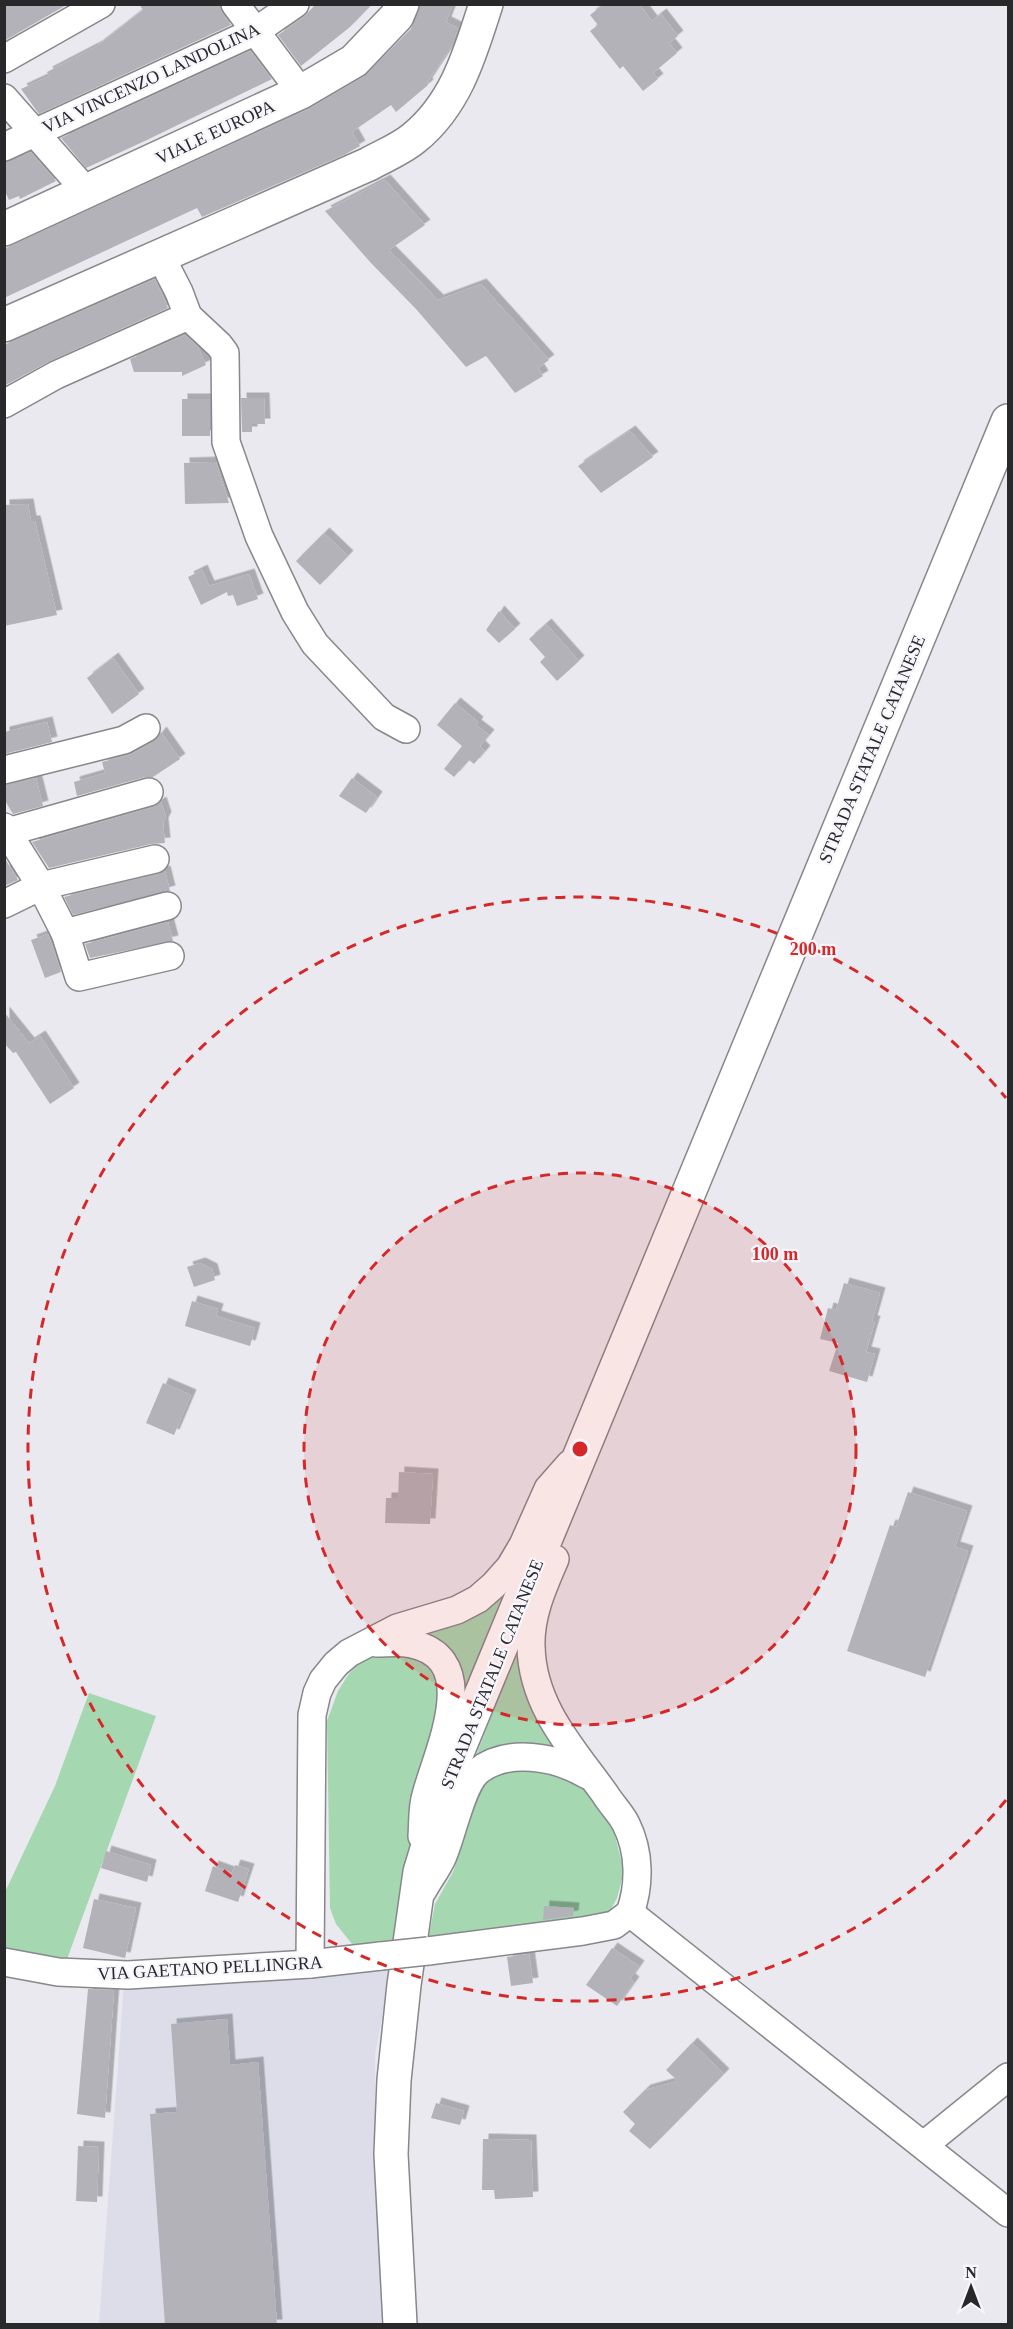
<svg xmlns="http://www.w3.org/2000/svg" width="1013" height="2329" font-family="'Times New Roman',serif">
	<defs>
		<filter id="shadow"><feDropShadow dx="5.5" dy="-5.5" stdDeviation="0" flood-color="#0004"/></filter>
	</defs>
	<rect width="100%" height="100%" fill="#e9e9ef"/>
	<polygon fill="#ddddea" points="392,1967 375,2054 375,2194 386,2324 99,2324 124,1983"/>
	<g fill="#a5d8b1">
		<polygon points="504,1592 466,1686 463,1687 461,1667 456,1659 419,1633"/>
		<polygon points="520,1642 564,1747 473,1763 515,1656"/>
		<polygon points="412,1649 446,1684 419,1787 393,1948 360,1954 336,1924 330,1908 327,1721 338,1691 348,1675 360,1662 378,1652"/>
		<polygon points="89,1693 156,1716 66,1962 5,1951 5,1892 55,1786"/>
		<polygon points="513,1766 576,1778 592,1795 613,1827 624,1872 617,1898 609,1913 427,1945 435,1904 454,1870 476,1790 483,1781"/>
	</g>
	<g fill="#b2b2b8" filter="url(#shadow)">
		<polygon points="4,4 68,4 4,41"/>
		<polygon points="139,4 219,4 222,13 231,25 39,114 21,89 49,76 47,72 97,46 143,10"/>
		<polygon points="316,4 372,4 350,27 301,66 278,35 304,17"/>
		<polygon points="420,4 453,4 446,22 458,28 452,45 427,83 428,85 396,112 391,105 352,132 360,146 344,155 202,217 197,208 4,298 4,249 309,109 363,77 411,29"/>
		<polygon points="604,4 639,4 652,21 661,14 678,36 669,43 677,53 653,73 658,79 643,91 623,66 620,69 590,31 598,25 590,15"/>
		<polygon points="250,51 272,79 147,140 86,168 61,138"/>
		<polygon points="31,152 56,181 20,199 19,196 9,200 4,189 4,162"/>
		<polygon points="385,180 425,225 389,250 438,300 481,284 549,360 538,368 543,376 515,393 486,356 466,367 416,309 371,263 325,211"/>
		<polygon points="155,279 168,308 50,361 4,386 4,345"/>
		<polygon points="185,335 198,347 206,365 182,376 182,372 134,372 130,359"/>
		<polygon points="241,398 264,398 265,424 252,424 252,432 242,432"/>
		<rect x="182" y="399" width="28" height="37"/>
		<polygon points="630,431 653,457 601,493 578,466"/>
		<polygon points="216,462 229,503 185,504 184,463"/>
		<polygon points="28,504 31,521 35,521 57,615 4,626 4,505"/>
		<polygon points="324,533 348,556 320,585 296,561"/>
		<polygon points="202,570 209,586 249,574 258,599 237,606 233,595 228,596 227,592 201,605 188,577"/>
		<polygon points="499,611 515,629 499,643 486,630"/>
		<polygon points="546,624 579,661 557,681 540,662 545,657 529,639"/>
		<polygon points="113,658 139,694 112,714 87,678"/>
		<polygon points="455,703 478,722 476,725 489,735 480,746 485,751 474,764 469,760 454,777 444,769 462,746 437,725"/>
		<polygon points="47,722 52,742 4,754 4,732"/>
		<polygon points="161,732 180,759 153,777 145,777 77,796 74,782 105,773 102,762 132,754 154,741"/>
		<polygon points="36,778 43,806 13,814 4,799 4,785"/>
		<polygon points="352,778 377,797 366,813 339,796"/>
		<polygon points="161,802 166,817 163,823 165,843 151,844 49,868 32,842 153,807"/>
		<polygon points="4,857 18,880 4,886"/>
		<polygon points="165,871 170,891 73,915 64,897"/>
		<polygon points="168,922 173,941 90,958 85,944"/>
		<polygon points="48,934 61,972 45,978 31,940"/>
		<polygon points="4,1012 29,1043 40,1036 74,1088 50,1104 16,1052 13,1053 4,1043"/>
		<polygon points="200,1263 212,1269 215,1280 194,1287 187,1267"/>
		<polygon points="844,1283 880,1293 872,1321 875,1321 866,1352 875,1354 867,1382 829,1371 838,1343 820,1339 828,1308 836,1310"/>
		<polygon points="192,1301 218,1309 216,1316 255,1328 250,1346 185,1326"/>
		<polygon points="163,1383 191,1395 174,1435 146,1423"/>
		<polygon points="399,1472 433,1474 430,1524 385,1523 386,1498 398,1498"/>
		<polygon points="908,1492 967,1511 955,1547 968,1551 925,1677 847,1651 890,1525 896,1527"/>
		<polygon points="106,1851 151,1865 147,1882 101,1868"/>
		<polygon points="235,1865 249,1869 238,1902 205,1891 213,1866 232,1873"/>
		<polygon points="94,1899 136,1908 125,1958 83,1948"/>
		<polygon points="544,1906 574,1908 573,1916 543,1920"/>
		<polygon points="612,1948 639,1966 630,1979 634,1982 617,2006 586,1985"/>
		<polygon points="529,1954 533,1983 511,1986 507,1957"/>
		<polygon points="88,1989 114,1990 105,2118 77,2114"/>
		<polygon points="227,2019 230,2065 258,2062 277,2325 165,2325 150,2114 177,2112 171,2024"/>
		<polygon points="692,2043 724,2074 650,2149 629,2131 635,2124 623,2112 645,2090 678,2081 666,2070"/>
		<polygon points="436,2103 464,2111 460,2125 431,2118"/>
		<polygon points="483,2139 531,2140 533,2197 495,2199 494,2190 482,2190"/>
		<polygon points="78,2146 99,2147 97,2202 76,2201"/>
	</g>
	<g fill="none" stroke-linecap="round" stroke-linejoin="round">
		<defs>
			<g id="minor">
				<polyline points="235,4 301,92"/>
				<polyline points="4,59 101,4"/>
				<polyline points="4,98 87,192"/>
				<polyline points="4,147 256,31 295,4"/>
				<polyline points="161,257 179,292 188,316 219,345 225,353 226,442 259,536 295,612 315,644 384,717 406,729"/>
				<polyline points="4,404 56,375 188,316"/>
				<polyline points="4,770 124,740 146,728"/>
				<polyline points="4,827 41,886 65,933 79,977 170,956"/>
				<polyline points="4,833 149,792"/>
				<polyline points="4,904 41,886 155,859"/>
				<polyline points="65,933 167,906"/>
				<path d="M555,1559C543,1587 530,1615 531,1646C532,1706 572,1748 605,1794C611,1804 621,1814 626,1824C640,1852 640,1885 630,1913"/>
				<path d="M376,1643C388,1643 400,1641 412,1644C484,1659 437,1752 426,1795C422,1807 423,1823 422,1836"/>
				<path d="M423,1890C429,1879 437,1869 442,1858C452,1836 461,1787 477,1772C507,1747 557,1757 587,1775"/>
				<polyline points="630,1913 1008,2213"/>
				<polyline points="428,1951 583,1931 614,1925 630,1913"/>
				<polyline points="4,1962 58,1972 128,1975 310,1964 381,1956"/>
				<polyline points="310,1964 312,1715 317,1693 323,1680 336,1664 349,1653 397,1628 457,1610 478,1599 494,1585 510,1567 523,1545 548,1489 570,1464"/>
				<polyline points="924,2145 1008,2077"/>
			</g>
			<g id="major">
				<polyline points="4,229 301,92 354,61 397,16 402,4"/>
				<path d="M4,325L369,164C383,156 401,149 414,138C456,104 470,54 486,4"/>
				<polyline points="400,2324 391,2154 394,2080 404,1985 420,1872 454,1760 1008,421"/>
			</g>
		</defs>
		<use href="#minor" stroke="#87878c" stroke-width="30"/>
		<use href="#major" stroke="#87878c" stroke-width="36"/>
		<use href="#minor" stroke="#fff" stroke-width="27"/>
		<use href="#major" stroke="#fff" stroke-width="33"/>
		<defs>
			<polyline id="minor-bridge" points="381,1956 428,1951"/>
		</defs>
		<use href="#minor-bridge" stroke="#87878c" stroke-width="30" stroke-linecap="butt"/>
		<use href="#minor-bridge" stroke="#fff" stroke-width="27"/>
	</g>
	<circle cx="580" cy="1449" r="276" fill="#d62828" fill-opacity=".12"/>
	<g fill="none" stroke="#d62828" stroke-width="3" stroke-dasharray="10 8">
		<circle cx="580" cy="1449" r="276"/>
		<path d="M1006 1800A552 552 0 1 1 1006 1098"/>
	</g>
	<g text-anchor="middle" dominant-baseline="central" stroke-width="4.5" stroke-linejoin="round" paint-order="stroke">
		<g font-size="18" fill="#29292c" stroke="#f6f6fc">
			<text transform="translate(151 78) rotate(-25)">VIA VINCENZO LANDOLINA</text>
			<text transform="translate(215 132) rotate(-25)">VIALE EUROPA</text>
			<text transform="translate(872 749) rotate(-67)">STRADA STATALE CATANESE</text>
			<text transform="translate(492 1674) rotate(-68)">STRADA STATALE CATANESE</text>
			<text transform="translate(210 1968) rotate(-3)">VIA GAETANO PELLINGRA</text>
		</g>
	</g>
	<circle cx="580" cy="1449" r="9" fill="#d62828" stroke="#f6f6fc" stroke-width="3"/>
	<g font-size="18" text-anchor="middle" font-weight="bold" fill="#d62828" stroke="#f6f6fc" stroke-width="4.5" stroke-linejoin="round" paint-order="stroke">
		<text x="813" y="955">200 m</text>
		<text x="775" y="1260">100 m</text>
	</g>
	<rect width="1013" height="2329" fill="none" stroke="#29292c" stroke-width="12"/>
	<g transform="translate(971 2287)" stroke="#f6f6fc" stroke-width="4.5" paint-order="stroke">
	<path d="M0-4.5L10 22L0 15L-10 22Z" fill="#29292c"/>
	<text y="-9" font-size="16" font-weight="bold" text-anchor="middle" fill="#29292c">N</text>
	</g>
</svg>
